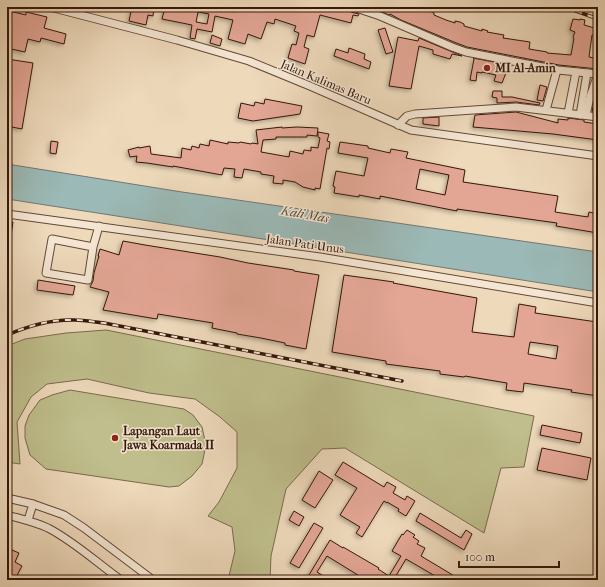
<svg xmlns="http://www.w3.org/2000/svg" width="605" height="587" font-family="'IM FELL French Canon',serif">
	<defs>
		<filter id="shadow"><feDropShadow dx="-2" dy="2" stdDeviation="2" flood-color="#0004"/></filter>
	</defs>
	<rect width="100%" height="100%" fill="#eed9bb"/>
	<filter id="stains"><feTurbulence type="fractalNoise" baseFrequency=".005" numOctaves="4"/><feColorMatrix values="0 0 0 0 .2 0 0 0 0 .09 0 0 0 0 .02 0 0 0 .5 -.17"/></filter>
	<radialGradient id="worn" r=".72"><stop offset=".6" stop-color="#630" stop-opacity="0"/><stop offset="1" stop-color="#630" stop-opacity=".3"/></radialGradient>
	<g fill="#bfbe8c" stroke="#7a6a4b">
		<polygon points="106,330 534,416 524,467 501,468 484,533 345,448 322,449 286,489 271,556 270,580 228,580 235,551 232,527 208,516 219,502 237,468 237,432 220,417 195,399 149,393 87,379 47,384 31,397 17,422 20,464 7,462 7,346 25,339 66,333"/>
		<polygon points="70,390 184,409 193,415 202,427 206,445 202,464 192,476 179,486 169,487 46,469 30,455 25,438 25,426 29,415 40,400 52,395"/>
	</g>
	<polygon fill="#9bb9b6" stroke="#727871" points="7,164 182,192 598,252 598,292 149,221 7,199"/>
	<g fill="#e3a695" stroke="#35170a" fill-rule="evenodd" filter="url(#shadow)">
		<polygon points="132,7 154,7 153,16 148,15 146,25 129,21"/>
		<path d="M165,7L169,8V7H218L235,12L236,7H347L351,12L359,14L358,16L353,15L351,23L320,15L314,37L307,35L304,47L309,49L305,64L288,58L292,44L296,45L299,33L294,31L296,26L275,19L274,24L267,22L261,39L248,34L245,44L228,39L233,20L215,16L212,32L197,29L195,39L190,38L192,25L162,19ZM198,12L209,14L207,24L196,22Z"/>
		<polygon points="379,7 422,7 434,13 434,15 446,20 455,23 455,21 460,22 464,24 464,26 482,31 482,29 488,31 487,32 504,35 503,38 530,42 529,49 547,52 547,53 571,55 574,38 573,37 575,32 570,30 573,19 580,20 580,19 585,20 584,25 598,29 597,37 592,35 589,57 594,58 594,60 598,60 598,69 559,65 467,47 454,42 401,20 390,14 389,15 378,10"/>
		<polygon points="9,11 26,15 26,12 47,17 44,28 66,34 64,44 41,38 40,42 28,39 25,52 7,48 7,19"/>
		<polygon points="385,28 393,52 386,54 378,30"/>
		<polygon points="212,35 222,39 220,46 210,43"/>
		<polygon points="398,37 418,41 419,38 462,56 452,54 450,59 433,54 433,50 419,46 411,89 389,86"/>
		<polygon points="349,48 365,54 364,59 371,62 369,69 334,56 336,49 348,53"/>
		<polygon points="473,58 509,65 502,83 494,81 496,75 482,72 482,73 477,72 476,81 470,80 474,59"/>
		<polygon points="7,59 33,63 22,129 7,126"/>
		<polygon points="540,85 547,87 543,101 537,100"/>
		<polygon points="598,89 598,106 594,105 593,111 592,111"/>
		<polygon points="493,91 502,91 502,97 512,97 540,103 539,105 516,102 497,103 497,98 492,97"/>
		<polygon points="265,99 302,106 300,114 253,121 238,118 241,103 254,106 255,102 264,104"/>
		<polygon points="516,112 558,123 558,119 568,120 568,118 584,120 584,122 598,124 598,140 553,134 473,127 475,115"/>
		<polygon points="439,117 439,126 423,124 423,118"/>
		<polygon points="282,127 282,128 297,127 318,128 317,136 307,135 307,137 276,137 276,139 263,140 261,152 289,157 290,151 303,154 304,150 311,151 311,147 318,148 320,138 318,137 318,132 329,134 327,141 330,142 329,149 327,148 320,189 315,188 315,190 303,187 295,182 283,180 283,184 273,183 274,176 261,174 261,172 244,169 242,178 234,177 235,169 224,168 222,175 173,166 173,167 147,163 136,162 137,156 130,157 128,150 139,147 139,148 150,146 151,154 181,158 182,148 191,150 192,146 199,148 200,144 209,146 210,140 228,144 228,142 239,143 240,142 251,144 252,143 258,144 256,130"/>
		<polygon points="51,141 58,142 56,154 50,153"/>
		<path d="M340,142L368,146V148L390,153L391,149L408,152L406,158L465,170L463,182L558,196L555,212L588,217L589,212L598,214V233L556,226L557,223L457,209V211L380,196V199L359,195V197L334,193L335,187L333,186L336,171L364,176L368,158L338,153ZM420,169L449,175L445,195L416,189Z"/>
		<polygon points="7,221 13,222 10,242 7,241"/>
		<polygon points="123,241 145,245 220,257 248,263 294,270 294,271 319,275 306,349 285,345 285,343 261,338 237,334 237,333 212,328 213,323 158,314 157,319 103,310 109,292 90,287 93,281 94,273 99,256 98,256 100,249 119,255"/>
		<path d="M344,275L394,282L393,283L477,298L472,332L514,337L519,304L536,307L535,313L597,322L598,396L571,392L572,390L524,383L523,392L506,390L507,383L465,376L464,377L440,374V371L386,364V361L332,352ZM530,342L558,346L556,359L528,354Z"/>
		<polygon points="38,280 75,286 73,295 37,290"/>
		<polygon points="542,425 582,433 580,443 540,435"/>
		<polygon points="542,448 591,458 587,480 537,470"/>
		<polygon points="343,462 384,487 387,482 396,487 393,493 405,500 407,496 415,501 406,516 398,511 399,509 387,502 387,503 384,501 362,537 356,533 360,527 340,515 357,488 335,475"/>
		<polygon points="319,471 333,480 315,508 302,500"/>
		<polygon points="294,511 304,517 299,526 289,520"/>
		<polygon points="420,513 461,538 466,530 472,534 464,550 416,521"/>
		<polygon points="314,523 323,528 299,568 290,563"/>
		<polygon points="407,530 415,535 413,537 419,541 417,544 425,548 421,556 461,580 442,580 406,559 394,579 395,580 366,580 327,556 317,572 330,580 306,580 330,540 343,548 343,547 379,568 378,569 389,576 401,556 392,551 402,534 403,535"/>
		<polygon points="12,550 19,553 15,562 22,566 15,579 7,575 7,560"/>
	</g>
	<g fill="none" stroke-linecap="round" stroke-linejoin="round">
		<defs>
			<g id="minor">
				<polyline points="50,7 177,40 249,61 310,86 411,130 598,156"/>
				<polyline points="353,7 380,16 452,47 466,52 558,70 598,74"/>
				<polyline points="546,110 557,70"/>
				<polyline points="568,113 576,72"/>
				<polyline points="580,115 587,73"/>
				<polyline points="586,115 590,97 598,74"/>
				<polyline points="398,125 407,116 415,114 516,107 598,117"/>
				<polyline points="7,214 320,257 598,303"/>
				<polyline points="93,247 52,239 46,273 88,280 93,247 99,226"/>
				<polyline points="7,498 33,504 64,515 84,528 153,580"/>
				<path d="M7,515C21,519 35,522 48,528C75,542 97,563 121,580"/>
				<polyline points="28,520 33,504"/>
			</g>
		</defs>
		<use href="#minor" stroke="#634836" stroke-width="9"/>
		<use href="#minor" stroke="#f4e6d3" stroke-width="7"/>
		<defs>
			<g id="rail">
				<polyline points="565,7 598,19"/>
				<path d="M7,335C28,326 52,319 75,320C85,320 94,322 104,323L402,381"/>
			</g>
		</defs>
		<use href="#rail" stroke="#35170a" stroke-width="3.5"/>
		<use href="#rail" stroke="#f4e6d3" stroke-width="2" stroke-dasharray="6" stroke-linecap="butt"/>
	</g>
	<g fill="#8f2418" stroke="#f4e6d3" stroke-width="1.5">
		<circle cx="487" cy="68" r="4"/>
		<circle cx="115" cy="438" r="4"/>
	</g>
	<g text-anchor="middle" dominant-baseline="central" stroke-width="3" stroke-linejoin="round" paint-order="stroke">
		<g font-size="12" font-weight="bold" fill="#35170a" stroke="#f4e6d3" text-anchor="start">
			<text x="495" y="68">MI Al-Amin</text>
			<text x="123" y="431">Lapangan Laut<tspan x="123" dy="14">Jawa Koarmada II</tspan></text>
		</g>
		<g font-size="12" fill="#35170a" stroke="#f4e6d3">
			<text transform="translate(326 82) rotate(23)">Jalan Kalimas Baru</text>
			<text transform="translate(305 244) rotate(8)">Jalan Pati Unus</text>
		</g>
		<g font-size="13" font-style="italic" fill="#54483e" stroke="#f4e6d3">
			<text transform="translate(305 214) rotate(10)">Kali Mas</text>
		</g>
	</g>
	<rect width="605" height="587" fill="none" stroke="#eed9bb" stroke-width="24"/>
	<rect x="8" y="8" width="589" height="571" fill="none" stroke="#35170a" stroke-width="2"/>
	<rect x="12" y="12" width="581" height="563" fill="none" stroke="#35170a"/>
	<path d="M459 561v6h100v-6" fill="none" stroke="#35170a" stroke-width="2"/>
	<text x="465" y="561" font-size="12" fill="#35170a" stroke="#f4e6d3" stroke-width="3" paint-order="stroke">100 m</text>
	<rect width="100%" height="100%" filter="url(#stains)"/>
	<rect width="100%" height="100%" fill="url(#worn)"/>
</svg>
